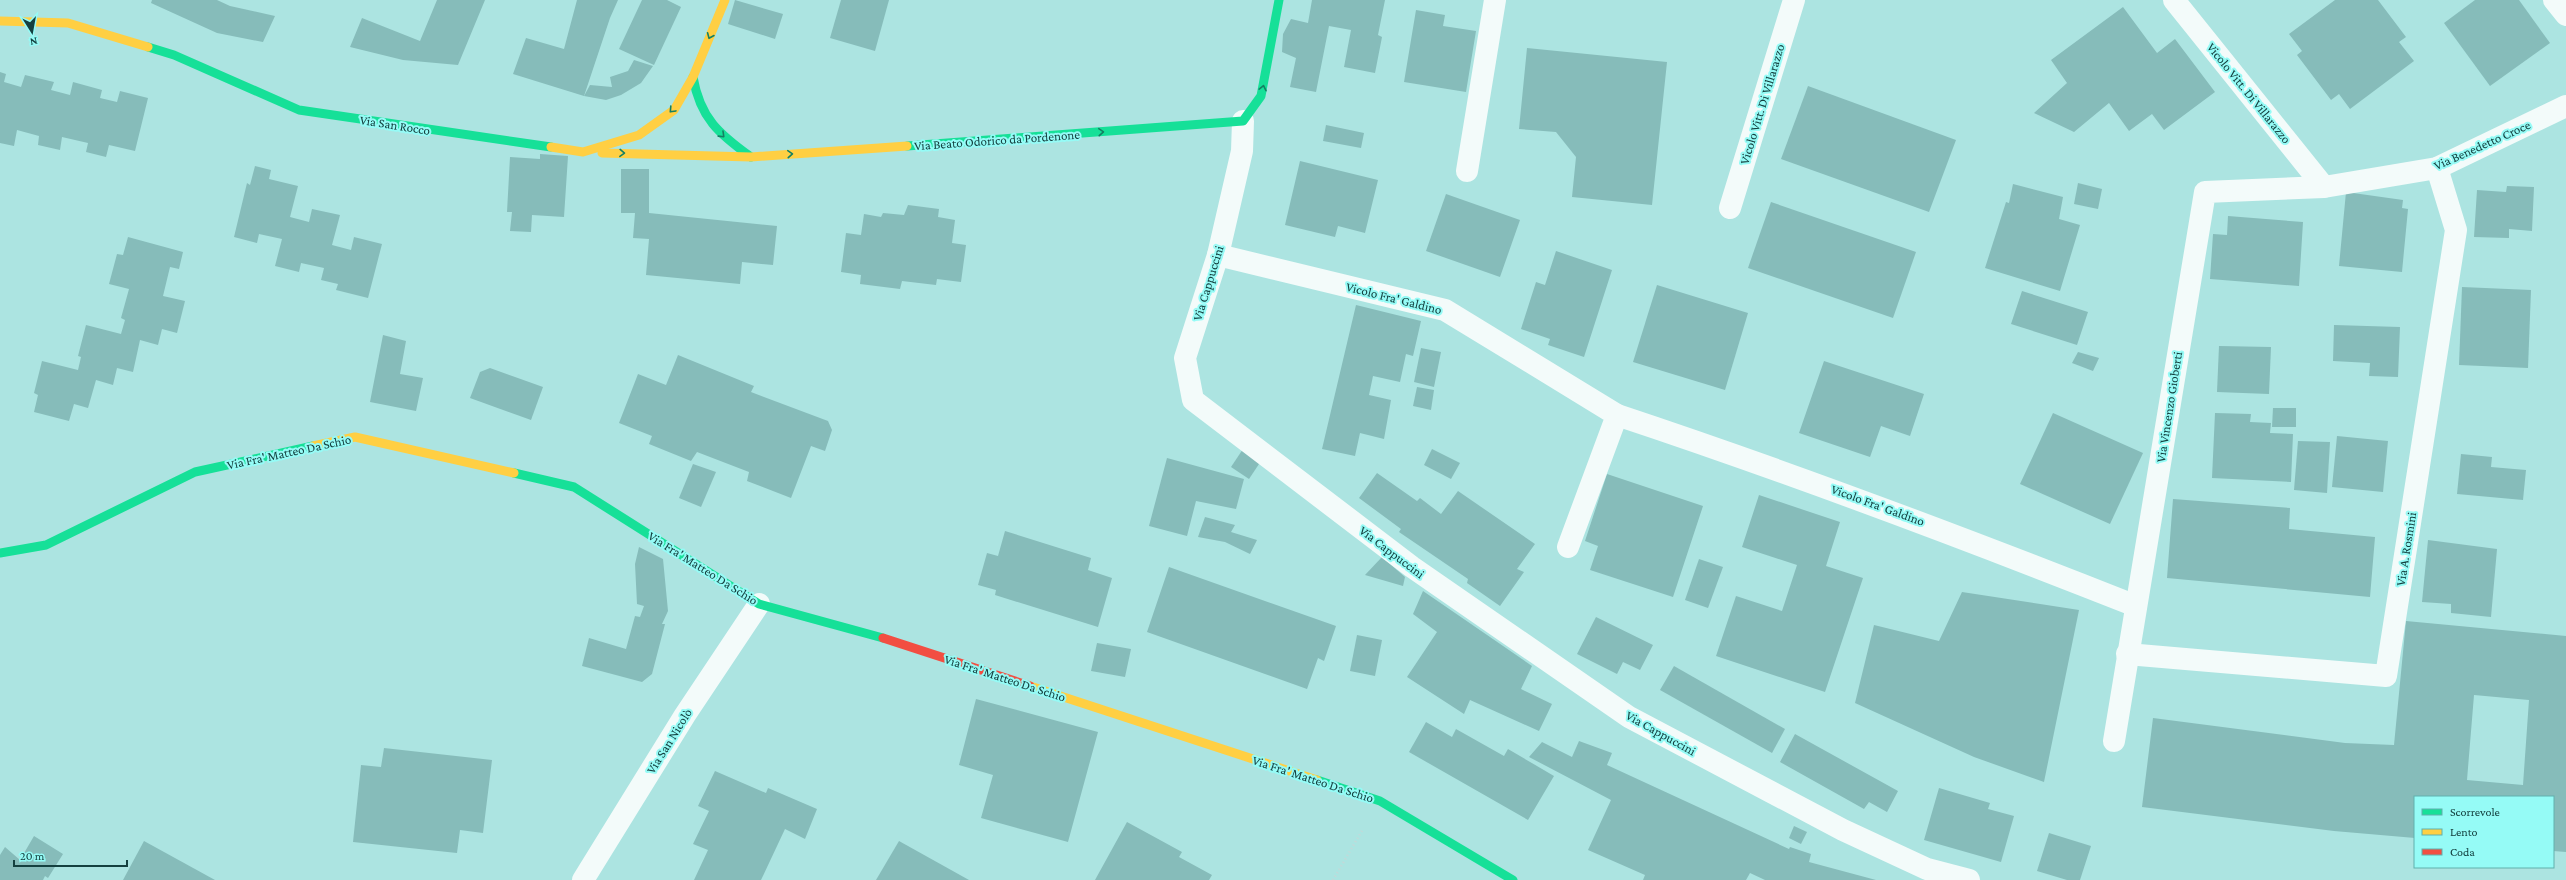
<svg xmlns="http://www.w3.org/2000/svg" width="2566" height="880" font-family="'Crimson Pro',serif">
	<rect width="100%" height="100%" fill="#ace4e1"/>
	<g fill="#86bcba" fill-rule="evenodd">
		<polygon points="152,0 217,0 230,6 275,16 263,42 217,33 151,3"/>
		<polygon points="437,0 485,0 458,65 403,60 350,47 362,18 420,41"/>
		<polygon points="577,0 618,0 610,18 584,96 513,74 526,38 564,49"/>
		<polygon points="642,0 667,0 681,7 654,65 619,49"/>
		<polygon points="735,0 783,14 775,39 728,24"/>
		<polygon points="841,0 889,0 875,51 830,38"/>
		<polygon points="1312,0 1385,0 1378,35 1382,37 1375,73 1344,67 1351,30 1329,26 1316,92 1290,87 1296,58 1282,52 1283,34 1291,19 1308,23"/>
		<polygon points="2335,0 2378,0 2406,37 2399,42 2414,61 2350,109 2339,94 2331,100 2297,55 2302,51 2289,34"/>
		<polygon points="2475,0 2519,0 2550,43 2490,86 2444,23"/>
		<polygon points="2123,7 2157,53 2175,39 2215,92 2164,130 2152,114 2129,131 2109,103 2074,132 2034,113 2067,83 2051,60"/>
		<polygon points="1416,10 1445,15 1443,26 1476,31 1466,92 1404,82"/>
		<polygon points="1527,48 1667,62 1652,205 1572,197 1576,157 1556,132 1519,129"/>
		<polygon points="634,60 653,66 641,83 621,95 606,100 584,96 590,85 612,87 610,77 628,71"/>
		<polygon points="0,72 6,74 4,82 21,87 25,75 54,82 51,90 70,95 73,82 102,90 100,98 117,102 120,91 148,98 135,151 109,145 106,157 86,152 88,143 62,137 60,150 38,145 39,136 17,130 14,146 0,143"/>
		<polygon points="1808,86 1956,140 1929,212 1781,159"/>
		<polygon points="1326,125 1364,133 1361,148 1323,141"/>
		<polygon points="540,154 568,156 564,217 532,215 531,232 510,231 512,212 507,212 510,157 540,159"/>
		<polygon points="1300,161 1378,180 1365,233 1338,226 1335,237 1285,225"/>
		<polygon points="255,166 271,170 269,179 298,186 290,217 309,222 312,209 340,215 332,245 351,250 354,237 382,244 368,298 336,290 338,284 321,280 324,268 301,263 299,272 275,266 282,239 259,234 257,243 234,237 247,183 250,185"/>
		<polygon points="621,169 649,169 649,213 777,226 773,265 742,262 740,284 646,275 649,239 633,238 635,213 621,213"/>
		<polygon points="2078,183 2102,189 2098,209 2074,204"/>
		<polygon points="2013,184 2063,197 2059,219 2080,225 2060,291 1985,268 2006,202 2009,203"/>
		<polygon points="2507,186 2534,187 2532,231 2509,229 2509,238 2474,237 2477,190 2506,192"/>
		<polygon points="2346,192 2403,200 2402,208 2408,209 2402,272 2339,266"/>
		<polygon points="1446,194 1520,220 1500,277 1426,251"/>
		<polygon points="1771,202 1916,252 1893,318 1748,268"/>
		<polygon points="908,205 939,209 938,217 955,220 952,243 966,245 961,282 937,279 936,285 902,281 900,289 860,284 861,275 841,272 846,233 861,235 864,214 881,217 883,213 904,215"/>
		<polygon points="2228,216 2303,222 2299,286 2210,279 2213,234 2227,235"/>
		<polygon points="128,237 183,252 179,269 170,267 163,296 185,301 177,333 162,329 158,345 140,340 133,372 117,368 113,385 96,380 88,408 74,404 69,421 34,412 38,395 34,393 42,361 78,370 81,357 78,356 86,325 121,334 125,320 121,318 129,289 109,284 117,254 123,255"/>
		<polygon points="1556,251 1612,270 1584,357 1548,345 1550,339 1521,329 1536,282 1545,285"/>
		<polygon points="1657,285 1748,313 1725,390 1633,362"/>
		<polygon points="2462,287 2531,290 2528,368 2459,365"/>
		<polygon points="2022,291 2088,312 2077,345 2011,324"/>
		<polygon points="1356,305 1421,321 1413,356 1406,354 1400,382 1373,376 1369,395 1391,400 1384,439 1360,433 1355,456 1322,449"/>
		<polygon points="2334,325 2400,327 2398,377 2369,376 2370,363 2333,361"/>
		<polygon points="383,335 406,341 400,374 423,378 416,411 370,402"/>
		<polygon points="2219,346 2271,347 2269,394 2217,392"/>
		<polygon points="1421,348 1441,352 1434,387 1414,382"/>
		<polygon points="2078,352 2099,358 2093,371 2072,363"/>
		<polygon points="678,355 754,386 751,392 828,421 832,430 825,451 811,446 791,498 747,481 749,472 697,452 691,461 649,444 652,436 619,423 638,374 666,385"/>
		<polygon points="1824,361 1924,394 1910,436 1881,426 1870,457 1799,433"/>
		<polygon points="490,368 543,387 531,420 470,398 480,372"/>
		<polygon points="1417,387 1434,390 1431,410 1413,406"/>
		<polygon points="2273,408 2296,408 2296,427 2272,427"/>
		<polygon points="2053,413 2143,453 2110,524 2020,484"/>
		<polygon points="2215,413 2251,414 2250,422 2271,423 2270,433 2293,434 2291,482 2212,478"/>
		<polygon points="2337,436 2388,441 2383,492 2332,487"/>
		<polygon points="2298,441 2330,442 2327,493 2294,490"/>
		<polygon points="1243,449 1261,461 1249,479 1231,467"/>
		<polygon points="1432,449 1460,463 1451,479 1424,465"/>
		<polygon points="2461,454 2492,457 2491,467 2526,470 2523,500 2457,494"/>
		<polygon points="1167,458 1244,479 1236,509 1196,501 1187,536 1149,526"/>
		<polygon points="693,464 716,472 701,507 679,498"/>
		<polygon points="1377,473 1417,501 1420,498 1441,514 1458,491 1535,544 1517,569 1524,572 1500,606 1467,583 1468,579 1399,532 1401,529 1359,498"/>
		<polygon points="1607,474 1703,506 1673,597 1590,570 1598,546 1585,541"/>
		<polygon points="1759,495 1840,522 1826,566 1863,578 1825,692 1716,656 1736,596 1782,611 1797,565 1742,547"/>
		<polygon points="2173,499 2290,508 2289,529 2375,537 2370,597 2167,578"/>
		<polygon points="1205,517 1235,525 1231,532 1257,540 1250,554 1225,542 1198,537"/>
		<polygon points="1005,531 1091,558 1088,570 1112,578 1098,627 995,595 996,590 978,585 987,553 998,556"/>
		<polygon points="2428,540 2497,549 2491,617 2451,613 2451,604 2422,602"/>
		<polygon points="639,547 663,559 668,611 662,624 665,624 652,674 642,682 582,666 589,638 626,649 635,616 640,617 644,606 637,604 635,564"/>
		<polygon points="1382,557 1405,577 1403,586 1365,575"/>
		<polygon points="1699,559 1723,567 1708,608 1685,600"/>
		<polygon points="1169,567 1336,626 1324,661 1318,658 1307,689 1147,632"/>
		<polygon points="1423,591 1532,666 1521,689 1552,704 1539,731 1470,700 1464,714 1407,677 1437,632 1413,614"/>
		<polygon points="1962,592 2079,610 2044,782 1974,757 1855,703 1874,625 1939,641"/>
		<polygon points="1596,617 1653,645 1640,670 1623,662 1617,674 1577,654"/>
		<path d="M2406,621L2566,636V852L2553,851V797H2415V838L2334,831L2142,807L2153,718L2345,743L2394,745ZM2474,695L2529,700L2523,785L2467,780Z"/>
		<polygon points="1357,635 1382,640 1375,676 1350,671"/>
		<polygon points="1097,643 1131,649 1125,677 1091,671"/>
		<polygon points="1674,666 1785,729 1772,753 1660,690"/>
		<polygon points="976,699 1098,732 1068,842 981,818 993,775 959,765"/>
		<polygon points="1426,722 1452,737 1456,729 1504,756 1508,749 1554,776 1528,820 1409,752"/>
		<polygon points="1795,734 1898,791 1887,812 1869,802 1864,809 1780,762"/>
		<polygon points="1579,741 1612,753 1607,765 1789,849 1790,847 1811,854 1809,862 1876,880 1765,880 1750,873 1746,880 1643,880 1645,875 1588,850 1611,800 1529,757 1542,742 1572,757"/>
		<polygon points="384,748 492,760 483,833 460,830 457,853 353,842 361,765 381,767"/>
		<polygon points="715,771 766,793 768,788 817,809 805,839 785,829 761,880 694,880 708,850 693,844 709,811 698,806"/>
		<polygon points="1939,788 1990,803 1988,809 2014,816 2001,862 1924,840"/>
		<polygon points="1127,822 1182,852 1179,857 1212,875 1209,880 1095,880"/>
		<polygon points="1794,826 1807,832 1801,844 1789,838"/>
		<polygon points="2049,833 2091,846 2080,880 2067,880 2037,871"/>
		<polygon points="34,836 63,854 48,878 45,876 43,880 0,880 0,855 5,847 20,860"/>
		<polygon points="144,841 215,880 123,880"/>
		<polygon points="899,841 969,880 876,880"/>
	</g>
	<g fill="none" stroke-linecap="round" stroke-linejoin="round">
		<polyline stroke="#c6d7d7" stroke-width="2.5" stroke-dasharray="1 3" stroke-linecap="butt" points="1333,880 1363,829"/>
		<g stroke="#f3fbfa" stroke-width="22">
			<polyline points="2174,0 2324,187"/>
			<polyline points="2554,0 2566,15"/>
			<polyline points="1243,121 1242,151 1218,255 1185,358 1193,400 1412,567 1629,717 1843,830 1927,869 1969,880"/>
			<polyline points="1467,171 1495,0"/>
			<polyline points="1730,208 1794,0"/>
			<polyline points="1218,255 1445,310 1617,415 1568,547"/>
			<path d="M1617,415C1792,473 1964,538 2136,606"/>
			<polyline points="2127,654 2386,676 2456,230 2437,168"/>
			<polyline points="2114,741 2205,192 2324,187 2437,168 2566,106"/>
			<polyline points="583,880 685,715 759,604"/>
		</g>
		<g stroke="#16e098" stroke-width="9">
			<polyline points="148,47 174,55 299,110 551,147"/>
			<path d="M693,77C700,118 719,134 751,157"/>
			<polyline points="907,146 1243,121 1261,96 1279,0"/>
			<polyline points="514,473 574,487 759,604 883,638"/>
			<polyline points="0,553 46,545 195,472 313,446"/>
			<polyline points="1317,780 1380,801 1513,880"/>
		</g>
		<g stroke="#ffcf43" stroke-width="9">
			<polyline points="0,21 68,23 148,47"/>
			<polyline points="551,147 583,152 639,135 674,110 693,77 725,0"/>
			<polyline points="602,153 751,157 907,146"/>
			<polyline points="313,446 355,437 514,473"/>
			<polyline points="1030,686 1317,780"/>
		</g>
		<polyline stroke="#f24e42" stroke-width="9" points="883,638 1030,686"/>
	</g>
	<defs><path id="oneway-chevron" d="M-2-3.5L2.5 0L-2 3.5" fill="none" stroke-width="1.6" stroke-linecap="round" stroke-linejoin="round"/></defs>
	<g stroke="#158063">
		<use href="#oneway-chevron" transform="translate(710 36) rotate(113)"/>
		<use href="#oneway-chevron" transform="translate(1263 88) rotate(-78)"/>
		<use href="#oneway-chevron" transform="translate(672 110) rotate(133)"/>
		<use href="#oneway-chevron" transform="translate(1101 132) rotate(-4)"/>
		<use href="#oneway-chevron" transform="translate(722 135) rotate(44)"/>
		<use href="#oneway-chevron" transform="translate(622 153) rotate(2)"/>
		<use href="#oneway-chevron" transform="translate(790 154) rotate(-4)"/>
	</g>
	<g text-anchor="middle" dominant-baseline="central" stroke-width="4" stroke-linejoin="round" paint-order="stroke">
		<g font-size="13" fill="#14403f" stroke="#95fbf6">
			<text transform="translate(2249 93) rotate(51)">Vicolo Vitt. Di Villarazzo</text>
			<text transform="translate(1762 104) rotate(-73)">Vicolo Vitt. Di Villarazzo</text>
			<text transform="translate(395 125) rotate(9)">Via San Rocco</text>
			<text transform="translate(997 140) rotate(-4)">Via Beato Odorico da Pordenone</text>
			<text transform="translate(2482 145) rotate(-24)">Via Benedetto Croce</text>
			<text transform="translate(1208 283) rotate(-73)">Via Cappuccini</text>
			<text transform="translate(1394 298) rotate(14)">Vicolo Fra' Galdino</text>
			<text transform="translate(2169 407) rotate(-81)">Via Vincenzo Gioberti</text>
			<text transform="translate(289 452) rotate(-12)">Via Fra' Matteo Da Schio</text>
			<text transform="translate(1878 505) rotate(20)">Vicolo Fra' Galdino</text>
			<text transform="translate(2406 549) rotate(-81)">Via A. Rosmini</text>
			<text transform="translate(1392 552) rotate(37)">Via Cappuccini</text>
			<text transform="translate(703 568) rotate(32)">Via Fra' Matteo Da Schio</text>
			<text transform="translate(1005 678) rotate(18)">Via Fra' Matteo Da Schio</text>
			<text transform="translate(1661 733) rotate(29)">Via Cappuccini</text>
			<text transform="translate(669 741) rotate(-58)">Via San Nicolò</text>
			<text transform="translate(1313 779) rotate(18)">Via Fra' Matteo Da Schio</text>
		</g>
	</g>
	<rect x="2414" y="796" width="140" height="72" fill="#95fbf6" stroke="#61b0ad"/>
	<rect x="2422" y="809" width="20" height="6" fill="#16e098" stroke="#61b0ad"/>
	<text x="2450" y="816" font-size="12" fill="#14403f">Scorrevole</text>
	<rect x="2422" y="829" width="20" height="6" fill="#ffcf43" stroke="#61b0ad"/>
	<text x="2450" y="836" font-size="12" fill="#14403f">Lento</text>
	<rect x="2422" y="849" width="20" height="6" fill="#f24e42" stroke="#61b0ad"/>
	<text x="2450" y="856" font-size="12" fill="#14403f">Coda</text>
	<g transform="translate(32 32) rotate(169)" stroke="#95fbf6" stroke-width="3" paint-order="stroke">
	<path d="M0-3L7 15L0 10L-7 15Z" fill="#14403f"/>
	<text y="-6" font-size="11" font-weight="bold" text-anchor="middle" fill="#14403f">N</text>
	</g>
	<path d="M14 860v6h113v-6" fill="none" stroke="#14403f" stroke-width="2"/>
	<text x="20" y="860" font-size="12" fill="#14403f" stroke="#95fbf6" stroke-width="3" paint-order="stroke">20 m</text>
</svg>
